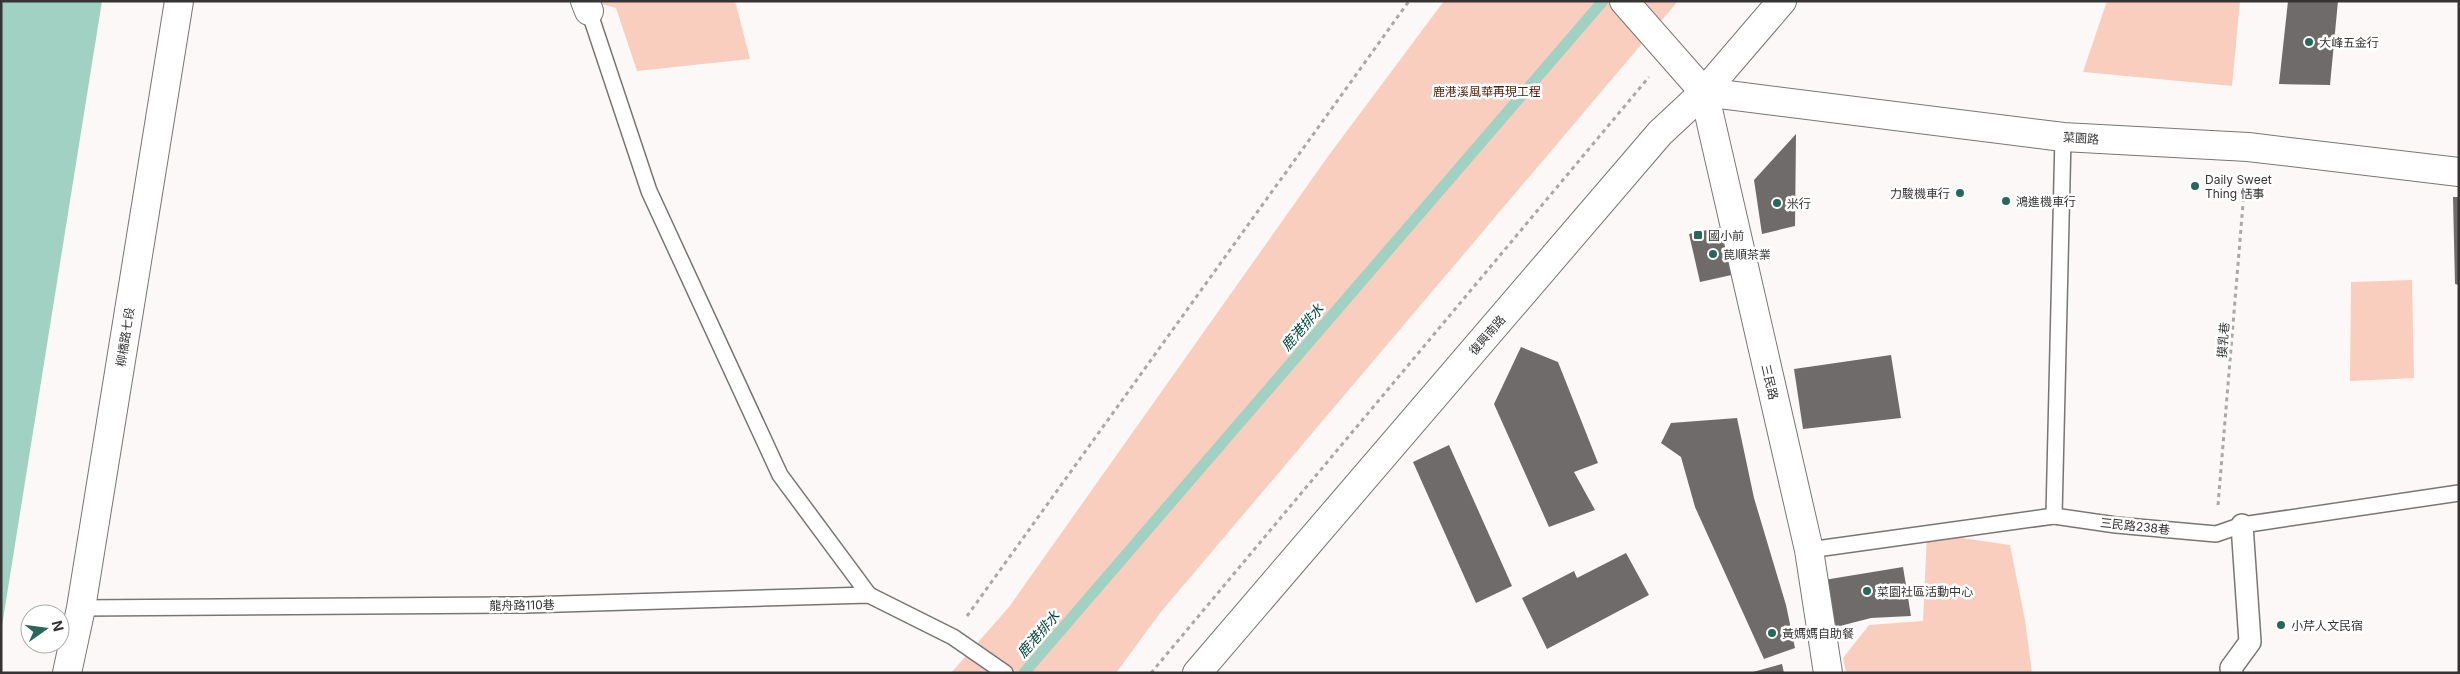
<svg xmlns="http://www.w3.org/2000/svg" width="2460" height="674" font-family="Inter,'Noto Sans TC',sans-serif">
	<rect width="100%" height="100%" fill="#fcf8f7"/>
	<g fill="#f9cebf">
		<polygon points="590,1 735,1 750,59 637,71 616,8"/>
		<polygon points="1444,1 1678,1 1160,613 1116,673 951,673 1009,607 1329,155"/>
		<polygon points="2107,1 2240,1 2232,86 2083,72"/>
		<polygon points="2412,280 2414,378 2350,381 2351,282"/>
		<polygon points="1927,533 2010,545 2025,620 2032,673 1846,673 1843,658 1869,625 1923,621"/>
	</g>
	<polygon fill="#a0d1c2" points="1,1 102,1 1,632"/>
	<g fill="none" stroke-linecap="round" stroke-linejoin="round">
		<polyline stroke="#a0d1c2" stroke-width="11" points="1024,673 1603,1"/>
	</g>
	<g fill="#6e6b6a">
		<polygon points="2288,1 2338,1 2330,85 2279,84"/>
		<polygon points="1796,134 1795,226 1762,234 1754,180"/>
		<polygon points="2453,197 2459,197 2459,285 2455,284"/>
		<polygon points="1725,226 1736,274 1700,282 1689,234"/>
		<polygon points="1521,347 1558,362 1598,463 1574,472 1595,510 1549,527 1494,404"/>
		<polygon points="1891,355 1901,418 1803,429 1794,369"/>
		<polygon points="1737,418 1754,498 1786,605 1795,648 1764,659 1695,507 1681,457 1661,443 1671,423"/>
		<polygon points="1449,445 1512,586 1476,603 1413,462"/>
		<polygon points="1626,553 1649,595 1547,649 1522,598 1574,571 1577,578"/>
		<polygon points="1903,567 1911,616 1871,618 1836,627 1824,580"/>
		<polygon points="1782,664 1784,673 1753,673 1753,672"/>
	</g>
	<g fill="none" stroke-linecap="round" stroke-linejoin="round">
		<defs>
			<g id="service">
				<polyline points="589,11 649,191 780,475 869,595"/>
				<polyline points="2054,516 2063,137"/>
				<polyline points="1809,550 2054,516 2116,525 2216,534 2242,525 2459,493"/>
				<polyline points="81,608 526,605 869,595 953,637 1005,673"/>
			</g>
			<polyline id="pedestrian" points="2232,673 2231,668 2250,642 2242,525"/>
			<g id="minor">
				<polyline points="585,1 589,11"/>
				<polyline points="1828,673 1809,550 1704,92 2063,137 2248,147 2459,172"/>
			</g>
			<g id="tertiary">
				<polyline points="1624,1 1704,92"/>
				<polyline points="1197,673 1660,133 1704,92 1782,1"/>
			</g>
			<polyline id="secondary" points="67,673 81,608 179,1"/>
		</defs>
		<use href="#service" stroke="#797574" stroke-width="18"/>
		<use href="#pedestrian" stroke="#797574" stroke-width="24"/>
		<use href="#minor" stroke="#797574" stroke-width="30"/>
		<use href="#tertiary" stroke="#797574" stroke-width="30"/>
		<use href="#secondary" stroke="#797574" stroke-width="30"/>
		<g stroke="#aaa7a6" stroke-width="3" stroke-dasharray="4 4" stroke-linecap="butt">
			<polyline points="2218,505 2245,180"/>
			<polyline points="967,616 1409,1"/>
			<polyline points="1151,673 1649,77"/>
		</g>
		<use href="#service" stroke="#fff" stroke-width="15"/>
		<use href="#pedestrian" stroke="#fff" stroke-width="21"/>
		<use href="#minor" stroke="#fff" stroke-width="28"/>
		<use href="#tertiary" stroke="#fff" stroke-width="28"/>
		<use href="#secondary" stroke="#fff" stroke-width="28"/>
	</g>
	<g fill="#276959" stroke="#fff" stroke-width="2">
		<circle cx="2309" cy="42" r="5"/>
		<circle cx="2195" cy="186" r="5"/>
		<circle cx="1960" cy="193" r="5"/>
		<circle cx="2006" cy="201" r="5"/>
		<circle cx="1777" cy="203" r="5"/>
		<rect x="1693" y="230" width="10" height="10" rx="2.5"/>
		<circle cx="1713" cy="254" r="5"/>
		<circle cx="1867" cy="591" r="5"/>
		<circle cx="2281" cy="625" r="5"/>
		<circle cx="1772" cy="633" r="5"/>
	</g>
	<g text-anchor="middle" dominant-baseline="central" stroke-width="5" stroke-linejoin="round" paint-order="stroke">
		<g font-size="12" fill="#353333" stroke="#fff" text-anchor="start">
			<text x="2319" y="42">大峰五金行</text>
			<text x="2205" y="179">Daily Sweet<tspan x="2205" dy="14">Thing 恬事</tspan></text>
			<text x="1950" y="193" text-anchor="end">力駿機車行</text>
			<text x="2016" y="201">鴻進機車行</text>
			<text x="1787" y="203">米行</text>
			<text x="1708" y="235">國小前</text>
			<text x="1723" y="254">苠順茶業</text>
			<text x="1877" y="591">菜園社區活動中心</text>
			<text x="2291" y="625">小芹人文民宿</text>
			<text x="1782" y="633">黃媽媽自助餐</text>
		</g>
		<g font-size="12" fill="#501c07" stroke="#fff">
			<text x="1487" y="91">鹿港溪風華再現工程</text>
		</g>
		<g font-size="12" fill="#353333" stroke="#fff">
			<text transform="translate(2081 138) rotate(4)">菜園路</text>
			<text transform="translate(1487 335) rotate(-49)">復興南路</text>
			<text transform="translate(125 337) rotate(-81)">柳橋路七段</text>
			<text transform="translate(2223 340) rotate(-85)">摸乳巷</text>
			<text transform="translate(1770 382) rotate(77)">三民路</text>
			<text transform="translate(2135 526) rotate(6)">三民路238巷</text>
			<text transform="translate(522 605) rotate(-1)">龍舟路110巷</text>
		</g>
		<g font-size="14" font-style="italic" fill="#00483a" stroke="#fff">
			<text transform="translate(1302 327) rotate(-49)">鹿港排水</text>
			<text transform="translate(1038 634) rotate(-49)">鹿港排水</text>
		</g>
	</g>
	<rect width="2460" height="674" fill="none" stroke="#353333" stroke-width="5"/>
	<g transform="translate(45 629) rotate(76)"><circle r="24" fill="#ffffff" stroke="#aeadad"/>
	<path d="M0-4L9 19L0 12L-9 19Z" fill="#276959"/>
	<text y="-8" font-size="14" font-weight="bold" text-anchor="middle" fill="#353333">N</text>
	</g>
</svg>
